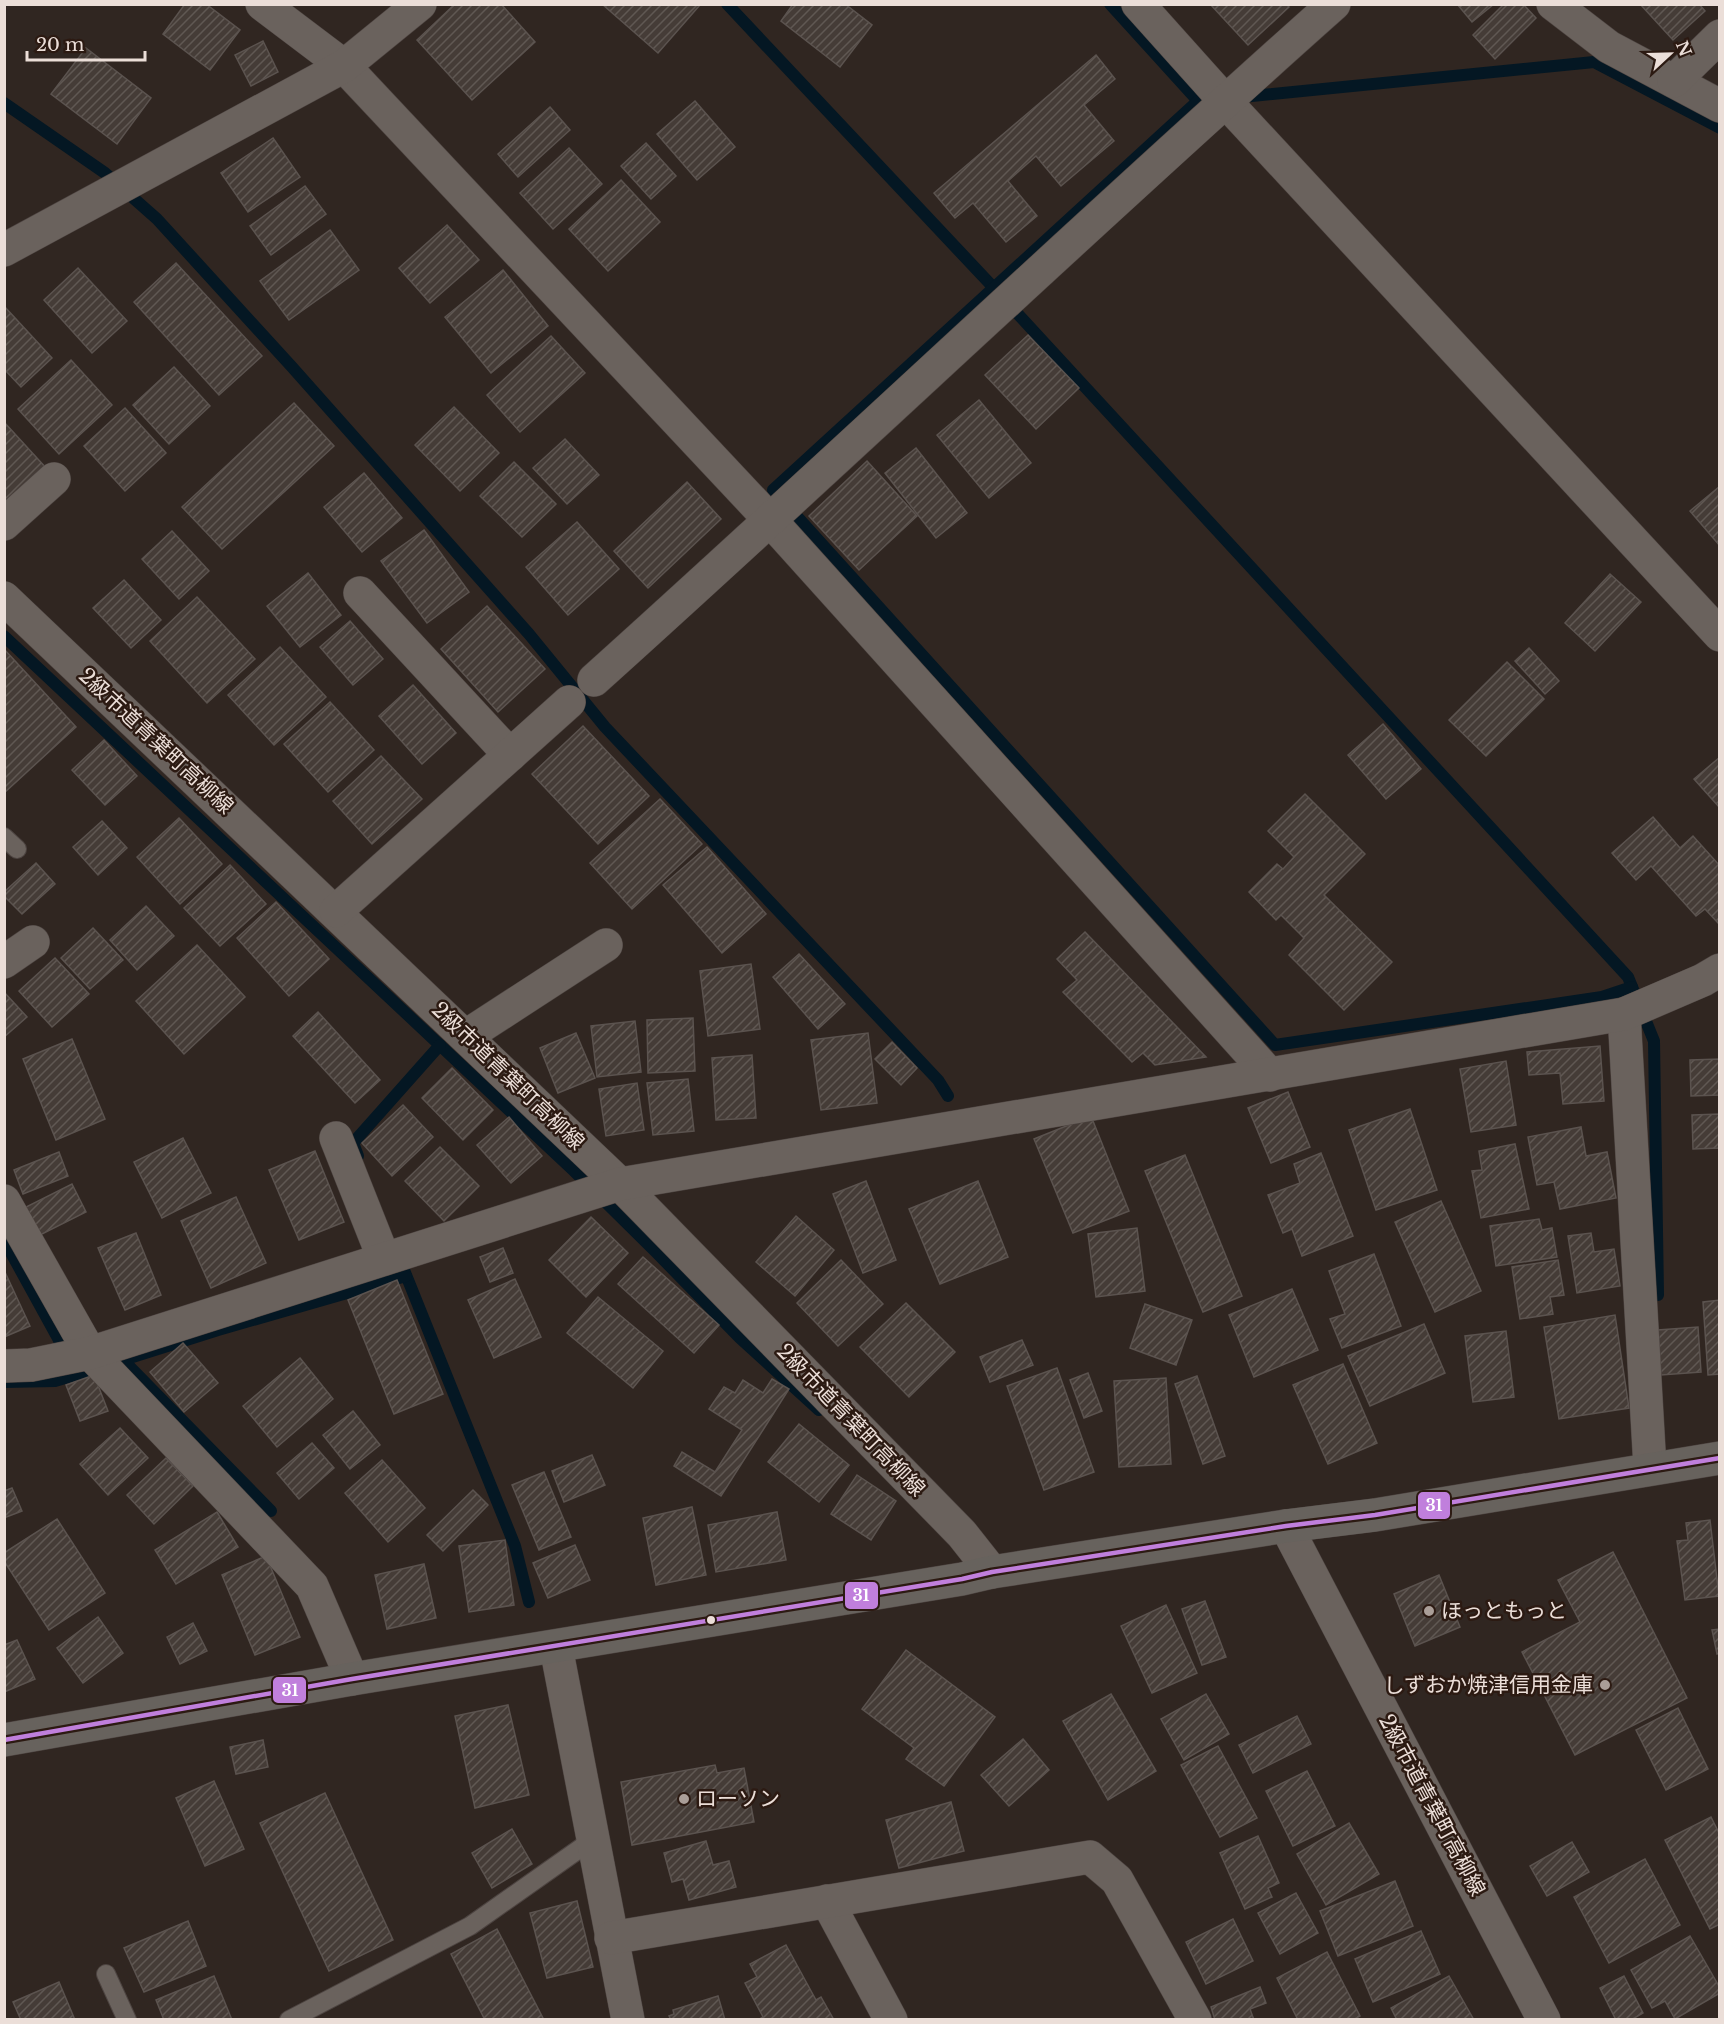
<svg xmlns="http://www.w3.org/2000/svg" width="1724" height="2024" font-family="'Libre Baskerville','Noto Sans JP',serif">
	<defs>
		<pattern id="building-hatch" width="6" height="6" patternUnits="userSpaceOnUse" patternTransform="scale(1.5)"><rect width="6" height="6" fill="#453c37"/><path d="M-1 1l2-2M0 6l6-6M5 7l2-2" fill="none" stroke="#605853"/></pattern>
	</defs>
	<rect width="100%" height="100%" fill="#302621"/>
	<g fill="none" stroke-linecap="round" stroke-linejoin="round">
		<g stroke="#041723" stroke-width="12">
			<polyline points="727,4 993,287 1628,977 1654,1041 1658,1295"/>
			<polyline points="1110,4 1198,101 1204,100"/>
			<polyline points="1242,97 1594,62 1720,128"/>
			<polyline points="1198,101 773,490 1275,1045 1602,997 1632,987"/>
			<polyline points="4,103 105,173 157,219 292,367 529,634 605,727 938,1080 948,1096"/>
			<polyline points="4,636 574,1171 656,1252 740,1338 819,1410"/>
			<polyline points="358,1156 353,1143 440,1045"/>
			<polyline points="4,1240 59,1340"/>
			<polyline points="398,1255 515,1546 529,1602"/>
			<polyline points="4,1382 55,1381 85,1372"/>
			<polyline points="271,1511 123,1360 218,1330 406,1276"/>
		</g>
	</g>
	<g fill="url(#building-hatch)" stroke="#5b534f" stroke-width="1.5">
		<polygon points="185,4 206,4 240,30 210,70 163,34"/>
		<polygon points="455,4 501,4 535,42 472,100 417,40"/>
		<polygon points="602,4 700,4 700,5 658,53"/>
		<polygon points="793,4 845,4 872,25 840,67 781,21"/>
		<polygon points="1210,4 1286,4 1289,7 1248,45"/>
		<polygon points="1457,4 1494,4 1472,22"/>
		<polygon points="1504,4 1523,4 1536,18 1495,59 1473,35"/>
		<polygon points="1640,4 1699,4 1705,11 1673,40"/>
		<polygon points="263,41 278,72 251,86 235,55"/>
		<polygon points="86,48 151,98 117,144 51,94"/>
		<polygon points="1096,55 1115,79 1084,105 1114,141 1061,186 1036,156 1008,181 1037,216 1006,242 973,203 955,218 934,193"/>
		<polygon points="695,101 735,147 697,180 657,134"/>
		<polygon points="550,107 570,130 518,177 498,154"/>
		<polygon points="273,138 300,177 248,212 221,173"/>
		<polygon points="646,143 676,176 651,199 621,166"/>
		<polygon points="569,148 602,184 553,229 520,193"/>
		<polygon points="621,180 660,222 608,271 569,229"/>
		<polygon points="305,186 326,214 271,255 250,226"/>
		<polygon points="447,225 479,260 430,303 399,268"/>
		<polygon points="330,230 359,270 289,320 260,281"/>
		<polygon points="176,263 262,356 219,395 134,302"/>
		<polygon points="78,268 127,321 92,353 44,300"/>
		<polygon points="503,270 548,326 491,373 445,317"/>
		<polygon points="4,306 52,358 21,387 4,369"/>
		<polygon points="1028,335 1079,388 1036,429 985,375"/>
		<polygon points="551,336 585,373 520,432 487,395"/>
		<polygon points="71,360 112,405 59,454 18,409"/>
		<polygon points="174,367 210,406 169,444 133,405"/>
		<polygon points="979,400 1031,463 989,498 937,435"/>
		<polygon points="294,403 334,446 222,549 182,507"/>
		<polygon points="454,407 499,453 460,491 415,445"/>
		<polygon points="125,408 166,453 125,491 84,446"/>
		<polygon points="4,422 47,469 4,508"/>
		<polygon points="565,439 599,475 567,504 533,468"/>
		<polygon points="916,448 967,513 936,538 885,473"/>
		<polygon points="867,461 917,516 859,570 809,516"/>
		<polygon points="514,462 556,504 522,537 480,496"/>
		<polygon points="364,473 402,518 362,552 324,507"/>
		<polygon points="687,482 721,519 648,588 614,551"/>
		<polygon points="1720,486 1720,546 1690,511"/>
		<polygon points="577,522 619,569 568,615 526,567"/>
		<polygon points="424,530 469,592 427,623 381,561"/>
		<polygon points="172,531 209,571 179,599 142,559"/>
		<polygon points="308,573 341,615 300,647 267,606"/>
		<polygon points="1610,574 1641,602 1595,651 1565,623"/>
		<polygon points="124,580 161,620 131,648 93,608"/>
		<polygon points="197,597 255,659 207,703 150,641"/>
		<polygon points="487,606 545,669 498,712 441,649"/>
		<polygon points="350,621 383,659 353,685 320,647"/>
		<polygon points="280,647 326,697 274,745 228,695"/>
		<polygon points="1529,648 1559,681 1545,694 1515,661"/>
		<polygon points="4,649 76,727 4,793"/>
		<polygon points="1507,662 1544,699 1486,756 1449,720"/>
		<polygon points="413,685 456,733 422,764 379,716"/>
		<polygon points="330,702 374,750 328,792 284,744"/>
		<polygon points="1383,724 1421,769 1386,799 1348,755"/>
		<polygon points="583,726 649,796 598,844 532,774"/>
		<polygon points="104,740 137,776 105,805 72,770"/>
		<polygon points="381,756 422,799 372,844 333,801"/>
		<polygon points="1720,757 1720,808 1694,779"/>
		<polygon points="1305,794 1365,854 1324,895 1392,962 1344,1010 1289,955 1304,938 1281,915 1276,920 1249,892 1277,864 1283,869 1294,857 1268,831"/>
		<polygon points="660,799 702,844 632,909 590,863"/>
		<polygon points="1653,817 1680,848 1693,836 1720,866 1720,925 1705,909 1696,916 1651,866 1636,880 1612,853"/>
		<polygon points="179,818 222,864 180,904 137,857"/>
		<polygon points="102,821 127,848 98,875 73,847"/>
		<polygon points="707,847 766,914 722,953 663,885"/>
		<polygon points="36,863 55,884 22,914 4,896 4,892"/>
		<polygon points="230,865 266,904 220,946 184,908"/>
		<polygon points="276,902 329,959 289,996 237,938"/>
		<polygon points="146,906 174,936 137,970 110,940"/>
		<polygon points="93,928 123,960 90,989 61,958"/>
		<polygon points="1085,932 1206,1057 1155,1065 1143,1053 1132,1062 1063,992 1077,980 1057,959"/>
		<polygon points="197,945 245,997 184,1054 136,1001"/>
		<polygon points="799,954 845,1004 818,1029 773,977"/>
		<polygon points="55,958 89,994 52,1027 19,991"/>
		<polygon points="751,964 760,1029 708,1036 700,971"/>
		<polygon points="4,992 27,1017 4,1037"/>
		<polygon points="318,1012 380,1080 355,1103 293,1036"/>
		<polygon points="693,1018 695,1071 648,1073 647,1020"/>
		<polygon points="635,1021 641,1072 597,1077 591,1026"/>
		<polygon points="576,1033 595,1078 558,1093 540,1048"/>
		<polygon points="868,1033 877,1103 821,1110 811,1040"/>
		<polygon points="72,1039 105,1119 56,1140 23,1059"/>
		<polygon points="892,1042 917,1068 901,1085 875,1059"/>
		<polygon points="1600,1046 1604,1101 1563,1104 1560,1073 1529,1075 1527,1052"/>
		<polygon points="752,1055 756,1118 716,1120 712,1058"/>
		<polygon points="1720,1059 1720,1095 1691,1096 1690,1060"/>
		<polygon points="1506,1061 1516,1125 1471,1132 1460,1069"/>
		<polygon points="452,1068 493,1110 463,1140 422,1098"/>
		<polygon points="688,1079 694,1131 653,1135 647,1083"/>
		<polygon points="637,1083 644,1130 606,1136 599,1089"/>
		<polygon points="1288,1092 1310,1147 1271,1163 1248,1108"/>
		<polygon points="403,1105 433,1137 392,1176 362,1143"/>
		<polygon points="1410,1109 1437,1190 1376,1210 1349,1130"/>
		<polygon points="1720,1114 1720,1148 1693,1149 1692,1115"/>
		<polygon points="1091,1116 1129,1211 1073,1233 1034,1139"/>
		<polygon points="509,1117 542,1156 511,1183 477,1145"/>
		<polygon points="1581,1127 1586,1156 1607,1152 1616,1198 1560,1209 1554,1182 1537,1185 1528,1137"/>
		<polygon points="183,1138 211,1193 162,1218 134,1162"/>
		<polygon points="1515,1144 1529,1209 1481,1218 1472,1171 1482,1170 1479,1151"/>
		<polygon points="440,1147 479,1186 444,1221 405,1181"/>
		<polygon points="315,1151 344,1222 299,1240 269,1170"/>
		<polygon points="59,1152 68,1176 23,1194 14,1170"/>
		<polygon points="1321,1153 1353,1236 1302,1256 1292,1229 1283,1233 1268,1195 1300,1183 1294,1164"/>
		<polygon points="1185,1155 1242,1296 1203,1312 1145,1171"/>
		<polygon points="866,1181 896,1260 863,1273 833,1194"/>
		<polygon points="978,1181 1008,1257 940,1284 909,1209"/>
		<polygon points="72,1184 86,1212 40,1235 26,1207"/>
		<polygon points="236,1197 266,1263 211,1288 181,1221"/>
		<polygon points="1441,1201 1481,1291 1435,1312 1395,1222"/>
		<polygon points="796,1216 834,1250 795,1296 756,1262"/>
		<polygon points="591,1217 628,1253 586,1297 549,1260"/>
		<polygon points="1539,1219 1542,1230 1552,1228 1557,1257 1496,1266 1490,1226"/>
		<polygon points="1137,1228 1145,1291 1096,1297 1088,1234"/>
		<polygon points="136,1233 161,1295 125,1310 98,1248"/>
		<polygon points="1591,1233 1594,1252 1614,1249 1620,1286 1577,1293 1568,1236"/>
		<polygon points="503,1248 513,1273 490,1282 480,1257"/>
		<polygon points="1374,1254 1401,1326 1342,1348 1330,1319 1345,1314 1329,1271"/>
		<polygon points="643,1257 719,1325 694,1353 618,1284"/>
		<polygon points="841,1260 883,1304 838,1346 797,1303"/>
		<polygon points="1558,1260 1564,1295 1550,1297 1553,1314 1520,1319 1512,1267"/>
		<polygon points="4,1270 30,1326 4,1337"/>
		<polygon points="515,1279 541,1337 494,1358 468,1300"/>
		<polygon points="397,1280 443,1394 394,1414 348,1300"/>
		<polygon points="1292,1289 1318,1350 1254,1377 1229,1315"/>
		<polygon points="598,1297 663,1351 633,1388 567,1333"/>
		<polygon points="1720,1300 1720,1374 1708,1375 1703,1302"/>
		<polygon points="906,1303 955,1352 909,1397 860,1347"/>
		<polygon points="1145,1304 1192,1320 1176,1365 1130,1348"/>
		<polygon points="1615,1315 1629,1408 1559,1419 1544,1327"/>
		<polygon points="1424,1324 1445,1373 1370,1406 1348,1356"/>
		<polygon points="1698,1327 1701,1372 1661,1375 1658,1330"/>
		<polygon points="1506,1331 1514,1397 1473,1402 1465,1336"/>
		<polygon points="1022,1340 1033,1365 990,1382 980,1357"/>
		<polygon points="183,1343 218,1383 184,1412 150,1372"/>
		<polygon points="300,1358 333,1399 277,1447 243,1406"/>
		<polygon points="1343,1364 1377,1443 1328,1464 1293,1385"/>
		<polygon points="1057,1368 1094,1472 1044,1490 1007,1386"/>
		<polygon points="1088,1373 1102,1411 1084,1418 1070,1380"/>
		<polygon points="94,1375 108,1411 80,1421 66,1385"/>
		<polygon points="1197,1376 1225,1456 1203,1464 1175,1384"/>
		<polygon points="1166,1378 1171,1464 1119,1467 1114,1381"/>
		<polygon points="772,1379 789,1389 721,1496 674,1466 682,1452 715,1472 742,1430 709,1409 724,1387 735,1393 743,1380 763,1393"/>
		<polygon points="353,1411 380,1445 350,1469 323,1435"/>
		<polygon points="799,1424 849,1465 819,1502 768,1462"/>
		<polygon points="120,1428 148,1458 108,1495 80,1464"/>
		<polygon points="312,1443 334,1468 299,1499 277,1473"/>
		<polygon points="592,1455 605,1485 564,1502 552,1471"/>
		<polygon points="166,1458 193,1486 154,1524 127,1495"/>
		<polygon points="382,1460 425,1508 388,1542 345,1493"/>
		<polygon points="544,1472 571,1537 539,1550 512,1485"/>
		<polygon points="857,1475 896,1501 871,1540 831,1514"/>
		<polygon points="12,1488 22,1511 4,1518 4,1491"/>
		<polygon points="473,1490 488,1505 443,1551 427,1535"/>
		<polygon points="692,1507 706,1575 656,1585 643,1518"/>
		<polygon points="217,1512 238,1547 176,1584 155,1550"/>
		<polygon points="777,1512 786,1560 716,1572 708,1525"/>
		<polygon points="57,1519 105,1593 49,1630 4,1561 4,1553"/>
		<polygon points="1710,1520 1719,1596 1685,1600 1677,1541 1688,1540 1686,1523"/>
		<polygon points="505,1540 514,1605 469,1612 459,1546"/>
		<polygon points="575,1545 590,1580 548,1598 533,1563"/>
		<polygon points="1613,1552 1687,1698 1575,1755 1522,1652 1580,1622 1558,1580"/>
		<polygon points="266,1556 300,1637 255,1655 222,1575"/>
		<polygon points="424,1564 436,1618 387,1629 375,1575"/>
		<polygon points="1439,1575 1460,1627 1415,1646 1394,1594"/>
		<polygon points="1205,1601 1226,1657 1202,1665 1182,1609"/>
		<polygon points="1166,1605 1197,1673 1152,1693 1121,1626"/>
		<polygon points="98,1617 123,1653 83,1683 57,1648"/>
		<polygon points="193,1623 207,1651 180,1664 167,1637"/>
		<polygon points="1720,1629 1720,1653 1717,1654 1712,1630"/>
		<polygon points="17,1640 35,1679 4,1692 4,1645"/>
		<polygon points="906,1650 995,1717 944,1786 906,1759 914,1748 862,1709"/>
		<polygon points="1111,1694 1156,1771 1108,1800 1063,1721"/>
		<polygon points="1206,1694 1229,1734 1184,1760 1161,1719"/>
		<polygon points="508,1705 529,1795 475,1808 455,1716"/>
		<polygon points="1678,1708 1708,1769 1666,1790 1636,1730"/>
		<polygon points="1297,1716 1311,1744 1253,1773 1239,1745"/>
		<polygon points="1023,1739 1049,1770 1009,1806 981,1775"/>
		<polygon points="263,1740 268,1767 236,1774 230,1747"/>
		<polygon points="1218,1746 1257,1818 1220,1837 1181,1765"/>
		<polygon points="715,1765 717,1773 744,1768 754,1822 632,1845 621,1782"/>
		<polygon points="1307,1771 1335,1826 1293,1846 1266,1791"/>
		<polygon points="214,1781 244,1849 205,1866 176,1798"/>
		<polygon points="325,1793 393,1940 329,1971 260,1823"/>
		<polygon points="951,1802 964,1851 899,1868 886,1820"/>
		<polygon points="1711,1817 1720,1835 1720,1924 1710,1929 1665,1840"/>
		<polygon points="1349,1823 1379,1874 1326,1905 1297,1854"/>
		<polygon points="512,1829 532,1864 492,1888 472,1853"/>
		<polygon points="1258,1836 1279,1883 1268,1888 1272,1897 1245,1909 1220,1853"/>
		<polygon points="706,1841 713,1865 729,1861 736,1887 689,1900 683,1879 672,1882 664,1853"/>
		<polygon points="1572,1842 1589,1872 1547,1896 1530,1866"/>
		<polygon points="1645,1859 1680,1925 1609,1963 1574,1897"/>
		<polygon points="1395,1881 1413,1926 1338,1956 1320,1911"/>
		<polygon points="1296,1893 1318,1933 1280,1954 1258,1913"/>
		<polygon points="577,1901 593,1967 547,1978 530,1913"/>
		<polygon points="1233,1919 1253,1961 1206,1984 1186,1942"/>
		<polygon points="188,1921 206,1966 144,1992 124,1948"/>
		<polygon points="497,1929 544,2020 485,2020 451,1954"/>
		<polygon points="1421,1931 1440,1974 1373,2002 1355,1959"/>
		<polygon points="1690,1936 1720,1988 1720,1993 1675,2019 1665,2001 1652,2008 1631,1970"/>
		<polygon points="786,1945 816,2000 821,1997 834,2020 758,2020 763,2017 745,1983 757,1977 750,1964"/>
		<polygon points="1327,1952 1360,2016 1353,2020 1298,2020 1277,1978"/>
		<polygon points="214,1976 232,2020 164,2020 156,2000"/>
		<polygon points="1449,1976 1474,2020 1397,2020 1391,2008"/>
		<polygon points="1624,1976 1643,2013 1631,2020 1616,2020 1600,1988"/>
		<polygon points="59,1982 75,2020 21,2020 13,2002"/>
		<polygon points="1260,1987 1266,2003 1250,2009 1254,2020 1215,2020 1211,2007"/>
		<polygon points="718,1996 725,2020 671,2020 669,2016 674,2014 673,2010"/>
	</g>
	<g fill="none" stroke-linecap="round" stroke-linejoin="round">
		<defs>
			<g id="service">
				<polyline points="4,837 17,849"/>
				<polyline points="106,1974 127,2020"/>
				<polyline points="289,2020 470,1926 592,1840"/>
			</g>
			<g id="minor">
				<polyline points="262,4 344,66 771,521 1270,1075"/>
				<polyline points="1138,4 1225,101 1720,635"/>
				<polyline points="1553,4 1609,47 1720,106"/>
				<polyline points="1674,81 1720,36"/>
				<polyline points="4,250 344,66 420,4"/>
				<polyline points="4,524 54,479"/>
				<polyline points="360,593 510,755"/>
				<polyline points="4,598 620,1184 962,1534 992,1572"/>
				<path d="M594,680C842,457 1084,226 1334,4"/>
				<polyline points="336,911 569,702"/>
				<polyline points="4,962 33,942"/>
				<polyline points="1624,1014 1650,1468"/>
				<polyline points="466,1036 606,945"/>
				<polyline points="336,1138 384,1259"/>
				<polyline points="4,1201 90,1353 312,1586 352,1679"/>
				<polyline points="4,1366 31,1365 90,1353 620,1184 1624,1014 1703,980 1720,970"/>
				<polyline points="556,1647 628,2020"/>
				<polyline points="827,1901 891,2020"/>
				<polyline points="611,1938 1090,1857 1117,1880 1195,2020"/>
			</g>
			<polyline id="tertiary" points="1286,1526 1544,2020"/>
			<polyline id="secondary" points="4,1740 352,1679 962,1579 992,1572 1286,1526 1375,1515 1720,1458"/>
		</defs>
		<use href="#service" stroke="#4d4441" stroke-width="20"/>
		<use href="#minor" stroke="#4d4441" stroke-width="34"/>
		<use href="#tertiary" stroke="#4d4441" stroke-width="34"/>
		<use href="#secondary" stroke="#4d4441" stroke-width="34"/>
		<use href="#service" stroke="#6a625d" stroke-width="18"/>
		<use href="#minor" stroke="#6a625d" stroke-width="33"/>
		<use href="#tertiary" stroke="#6a625d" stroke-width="33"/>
		<use href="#secondary" stroke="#67625d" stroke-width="33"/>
		<defs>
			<polyline id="bus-1" points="4,1740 352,1679 962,1579 992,1572 1286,1526 1375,1515 1720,1458"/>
		</defs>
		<use href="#bus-1" stroke="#2c1a12" stroke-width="9"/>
		<use href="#bus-1" stroke="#c07fdc" stroke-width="4.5"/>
	</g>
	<g fill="#aa9e98" stroke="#2c1a12" stroke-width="2">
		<circle cx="1429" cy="1611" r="6"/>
		<circle cx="1605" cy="1685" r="6"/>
		<circle cx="684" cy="1799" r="6"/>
	</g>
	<circle fill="#ebded8" stroke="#2c1a12" stroke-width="2" cx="711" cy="1620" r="5"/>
	<g text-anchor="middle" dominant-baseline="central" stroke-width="5" stroke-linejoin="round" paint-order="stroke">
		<g font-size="21" fill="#ebded8" stroke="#2c1a12">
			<text transform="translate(156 741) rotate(43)">2級市道青葉町高柳線</text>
			<text transform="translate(508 1076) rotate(44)">2級市道青葉町高柳線</text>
			<text transform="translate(851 1420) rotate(46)">2級市道青葉町高柳線</text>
			<text transform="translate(1432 1805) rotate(62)">2級市道青葉町高柳線</text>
		</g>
		<g font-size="21" fill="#ebded8" stroke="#2c1a12" text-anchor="start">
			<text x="1441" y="1611">ほっともっと</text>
			<text x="1593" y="1685" text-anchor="end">しずおか焼津信用金庫</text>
			<text x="696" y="1799">ローソン</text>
		</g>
	</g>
	<g stroke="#2c1a12" stroke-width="2">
		<rect x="1417" y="1491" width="34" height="29" rx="6" fill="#c07fdc"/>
		<rect x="844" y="1581" width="35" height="29" rx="6" fill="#c07fdc"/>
		<rect x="272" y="1676" width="35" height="28" rx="6" fill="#c07fdc"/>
	</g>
	<g font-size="16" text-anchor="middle" font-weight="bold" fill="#fff">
		<text x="1434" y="1511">31</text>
		<text x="861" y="1601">31</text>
		<text x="290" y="1696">31</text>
	</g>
	<rect width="1724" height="2024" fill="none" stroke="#ebded8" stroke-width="12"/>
	<g transform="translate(1670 54) rotate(68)" stroke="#2c1a12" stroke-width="4.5" paint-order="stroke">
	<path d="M0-4.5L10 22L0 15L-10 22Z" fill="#ebded8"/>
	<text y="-9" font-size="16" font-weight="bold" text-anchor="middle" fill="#ebded8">N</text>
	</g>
	<path d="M27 51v9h118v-9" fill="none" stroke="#ebded8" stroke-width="3"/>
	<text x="36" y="51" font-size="18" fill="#ebded8" stroke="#2c1a12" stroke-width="4.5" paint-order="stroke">20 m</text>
</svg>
